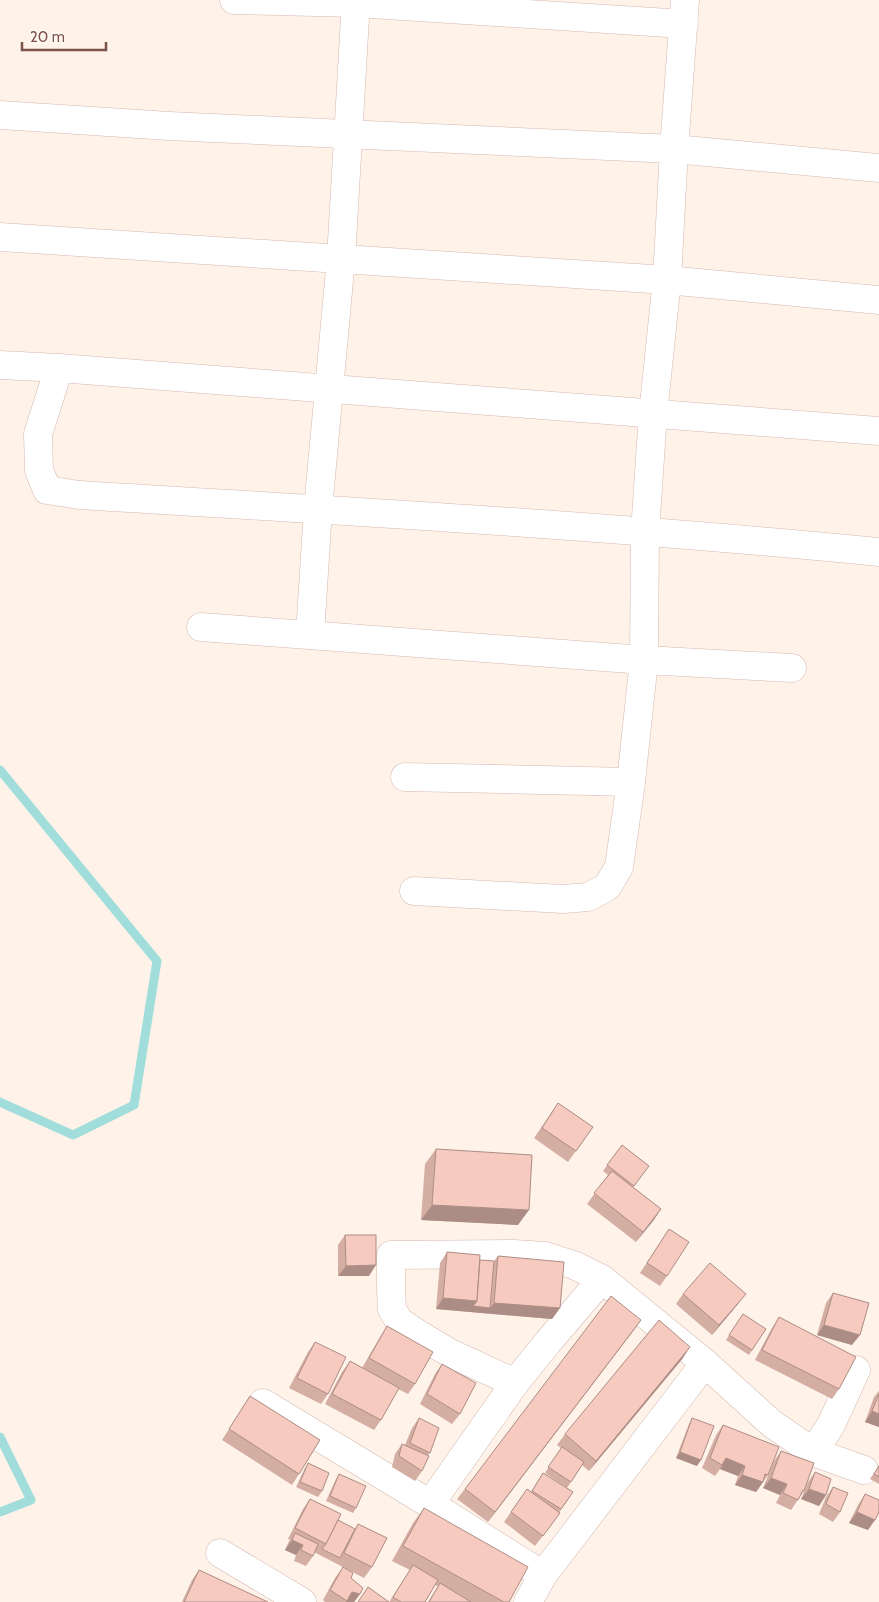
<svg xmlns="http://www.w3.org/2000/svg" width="879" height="1602" font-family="Cabin,sans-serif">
	<rect width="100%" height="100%" fill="#fef2e9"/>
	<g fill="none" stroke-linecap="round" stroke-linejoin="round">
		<g stroke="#a0dddb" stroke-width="9">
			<polyline points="0,770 157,961 134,1105 73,1135 0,1102"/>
			<polyline points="0,1437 31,1500 0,1512"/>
		</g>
		<defs>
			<g id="street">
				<polyline points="234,0 356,3 684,24"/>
				<polyline points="0,115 169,126 674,149 879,168"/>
				<polyline points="0,237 667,280 879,300"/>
				<polyline points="0,365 59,368 879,431"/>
				<path d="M59,368L38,434L39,470L47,490L79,495C346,511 613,526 879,552"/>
				<polyline points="201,627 644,660 792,668"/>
				<polyline points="310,635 318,509 341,259 356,0"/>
				<polyline points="405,777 631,782"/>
				<polyline points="414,891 563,899 588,897 607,887 619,867 631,782 644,660 645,532 653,414 667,280 674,149 685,0"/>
				<polyline points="515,1383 450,1353 418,1334 399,1321 392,1309 391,1290 391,1255 514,1254 545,1256 574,1265 602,1279"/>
				<polyline points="263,1403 430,1504 543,1575"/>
				<polyline points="813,1452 864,1470"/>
				<polyline points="430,1504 515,1383 548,1342 602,1279 705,1363"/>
				<polyline points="220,1553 302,1602"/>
				<polyline points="528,1602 543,1575 705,1363 771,1423 813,1452 831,1425 856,1370"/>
			</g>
		</defs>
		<use href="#street" stroke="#d4b9b0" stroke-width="29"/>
		<use href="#street" stroke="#fff" stroke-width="28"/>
	</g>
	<g fill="#d4aea3">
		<polygon points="558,1103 593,1127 568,1162 534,1138"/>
		<polygon points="622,1145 649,1166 633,1187 661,1209 636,1242 587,1204 608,1175 603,1171"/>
		<polygon points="436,1149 518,1225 421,1220 425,1164"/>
		<polygon points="669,1229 667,1276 660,1286 640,1273"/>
		<polygon points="345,1235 369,1276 338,1276 338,1245"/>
		<polygon points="447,1252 480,1260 494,1261 498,1256 560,1308 552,1319 436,1309 440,1263"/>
		<polygon points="833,1293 852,1345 817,1335 826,1303"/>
		<polygon points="683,1294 738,1304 712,1335 676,1304"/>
		<polygon points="743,1314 766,1329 749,1355 726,1340"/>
		<polygon points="779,1317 839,1389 832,1399 755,1360 772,1328"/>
		<polygon points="641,1320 488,1522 457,1499 465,1489"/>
		<polygon points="387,1326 415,1384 408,1394 398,1389 381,1420 374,1430 325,1404 342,1372 350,1361 362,1368 380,1337"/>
		<polygon points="315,1342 328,1394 321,1404 289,1388 308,1352"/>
		<polygon points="683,1358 589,1471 582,1465 567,1488 545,1473 561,1448 557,1445 565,1434"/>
		<polygon points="442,1364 460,1414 452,1424 420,1404 435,1374"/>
		<polygon points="879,1391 879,1427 865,1422 874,1397"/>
		<polygon points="250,1396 299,1474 292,1485 222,1440"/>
		<polygon points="419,1418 430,1453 428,1455 422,1471 415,1481 392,1467 395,1454 402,1444 405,1445 412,1428"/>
		<polygon points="692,1418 697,1466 676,1458 689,1424"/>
		<polygon points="723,1425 768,1475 756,1492 735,1485 738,1476 720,1469 715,1476 702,1468 716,1435"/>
		<polygon points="781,1451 804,1491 791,1510 776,1503 780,1495 763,1488 774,1461"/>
		<polygon points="308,1463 322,1491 318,1497 296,1487 305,1468"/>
		<polygon points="879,1465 879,1484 870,1479"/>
		<polygon points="815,1472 826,1495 819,1506 801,1499 808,1482"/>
		<polygon points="543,1473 573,1492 559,1513 560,1513 535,1546 504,1522 527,1489 531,1492"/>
		<polygon points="339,1474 356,1508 353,1513 326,1501 336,1479"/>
		<polygon points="833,1487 840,1512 833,1522 819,1514 826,1497"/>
		<polygon points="865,1494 868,1530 849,1523 858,1505"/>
		<polygon points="310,1499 338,1520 355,1529 358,1524 372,1567 364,1578 314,1552 313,1556 306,1566 294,1561 296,1555 285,1550 288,1543 290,1540 288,1539 303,1509"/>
		<polygon points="424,1508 509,1602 428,1602 438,1586 435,1585 425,1602 389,1602 410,1570 392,1561 413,1523"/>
		<polygon points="343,1567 360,1594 354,1602 325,1602 323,1600 335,1578"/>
		<polygon points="199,1570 268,1602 182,1602 192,1580"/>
	</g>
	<g fill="#ac8d85">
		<polygon points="432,1205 529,1210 518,1225 421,1220"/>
		<polygon points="661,1209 654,1220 636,1242 643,1232"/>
		<polygon points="376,1265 369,1276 338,1276 346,1266"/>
		<polygon points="746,1294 738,1304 712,1335 719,1325"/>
		<polygon points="443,1298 477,1301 490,1308 494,1303 560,1308 552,1319 436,1309"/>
		<polygon points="641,1320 634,1330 488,1522 495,1512"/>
		<polygon points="824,1325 860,1335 852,1345 817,1335"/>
		<polygon points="690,1347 683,1358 589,1471 596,1461"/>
		<polygon points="872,1411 879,1414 879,1427 865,1422"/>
		<polygon points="680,1452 701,1460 697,1466 676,1458"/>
		<polygon points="726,1458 745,1466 738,1476 720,1469"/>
		<polygon points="742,1475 763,1482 756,1492 735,1485"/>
		<polygon points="771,1478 787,1484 780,1495 763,1488"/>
		<polygon points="809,1489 826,1495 819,1506 801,1499"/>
		<polygon points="857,1512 875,1520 868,1530 849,1523"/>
		<polygon points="292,1540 303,1545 296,1555 285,1550"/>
		<polygon points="352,1592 360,1594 354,1602 346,1602"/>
	</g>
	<g fill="#f6cabe" stroke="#ac8d85">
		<polygon points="558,1103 593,1127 576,1151 542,1128"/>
		<polygon points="622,1145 649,1166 634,1186 607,1165"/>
		<polygon points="436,1149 532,1155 529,1210 432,1205"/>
		<polygon points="612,1171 661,1209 643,1232 594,1193"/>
		<polygon points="669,1229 689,1242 667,1276 647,1263"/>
		<polygon points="345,1235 376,1235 376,1265 346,1266"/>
		<polygon points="447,1252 480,1255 477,1301 443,1298"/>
		<polygon points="498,1256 564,1262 560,1308 494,1303"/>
		<polygon points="480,1260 494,1261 490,1308 473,1306 477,1301"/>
		<polygon points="710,1263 746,1294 719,1325 683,1294"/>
		<polygon points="833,1293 869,1303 860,1335 824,1325"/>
		<polygon points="611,1296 641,1320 495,1512 465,1489"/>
		<polygon points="743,1314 766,1329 752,1350 729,1335"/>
		<polygon points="779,1317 856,1357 839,1389 762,1350"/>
		<polygon points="659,1320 690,1347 596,1461 565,1434"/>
		<polygon points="387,1326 433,1352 415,1384 369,1358"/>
		<polygon points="315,1342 346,1357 328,1394 297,1378"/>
		<polygon points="350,1361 399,1388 381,1420 332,1394"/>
		<polygon points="442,1364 476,1383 460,1414 427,1394"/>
		<polygon points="879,1394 879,1414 872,1411"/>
		<polygon points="250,1396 320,1440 299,1474 229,1429"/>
		<polygon points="419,1418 439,1428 430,1453 410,1443"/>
		<polygon points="692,1418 714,1426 701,1460 680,1452"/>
		<polygon points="723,1425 779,1447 768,1475 765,1474 763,1482 742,1475 745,1466 726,1458 722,1465 710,1458"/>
		<polygon points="402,1444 429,1456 422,1471 399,1456"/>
		<polygon points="562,1447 584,1462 571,1482 548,1467"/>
		<polygon points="781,1451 814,1463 804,1491 803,1490 798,1500 783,1493 787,1484 771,1478"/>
		<polygon points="308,1463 329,1473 322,1491 300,1482"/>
		<polygon points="879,1466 879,1477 874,1474"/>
		<polygon points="815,1472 831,1479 826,1495 809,1489"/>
		<polygon points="543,1473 573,1492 561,1509 532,1491"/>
		<polygon points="339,1474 366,1486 356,1508 330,1496"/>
		<polygon points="833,1487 848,1493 840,1512 826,1504"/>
		<polygon points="527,1489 560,1513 543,1536 511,1512"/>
		<polygon points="865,1494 879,1500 879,1512 875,1520 857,1512"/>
		<polygon points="310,1499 341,1514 326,1544 295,1528"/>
		<polygon points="424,1508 528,1567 509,1602 504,1602 403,1546"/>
		<polygon points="338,1520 355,1529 340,1558 322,1549 326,1544"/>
		<polygon points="358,1524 387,1538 372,1567 344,1553"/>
		<polygon points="295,1533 318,1544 313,1556 301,1550 303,1545 292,1540"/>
		<polygon points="413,1565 438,1580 425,1602 401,1602 393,1597"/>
		<polygon points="343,1567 353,1573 351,1578 363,1588 360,1594 352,1592 347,1601 330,1590"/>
		<polygon points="199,1570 268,1602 184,1602"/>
		<polygon points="440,1583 471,1602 429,1602"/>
		<polygon points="368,1587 389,1602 358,1602"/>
	</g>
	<path d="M22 42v8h84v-8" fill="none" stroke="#7c5249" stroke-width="2.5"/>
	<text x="30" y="42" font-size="15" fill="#7c5249" stroke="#fff7f1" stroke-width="4" paint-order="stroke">20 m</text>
</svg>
